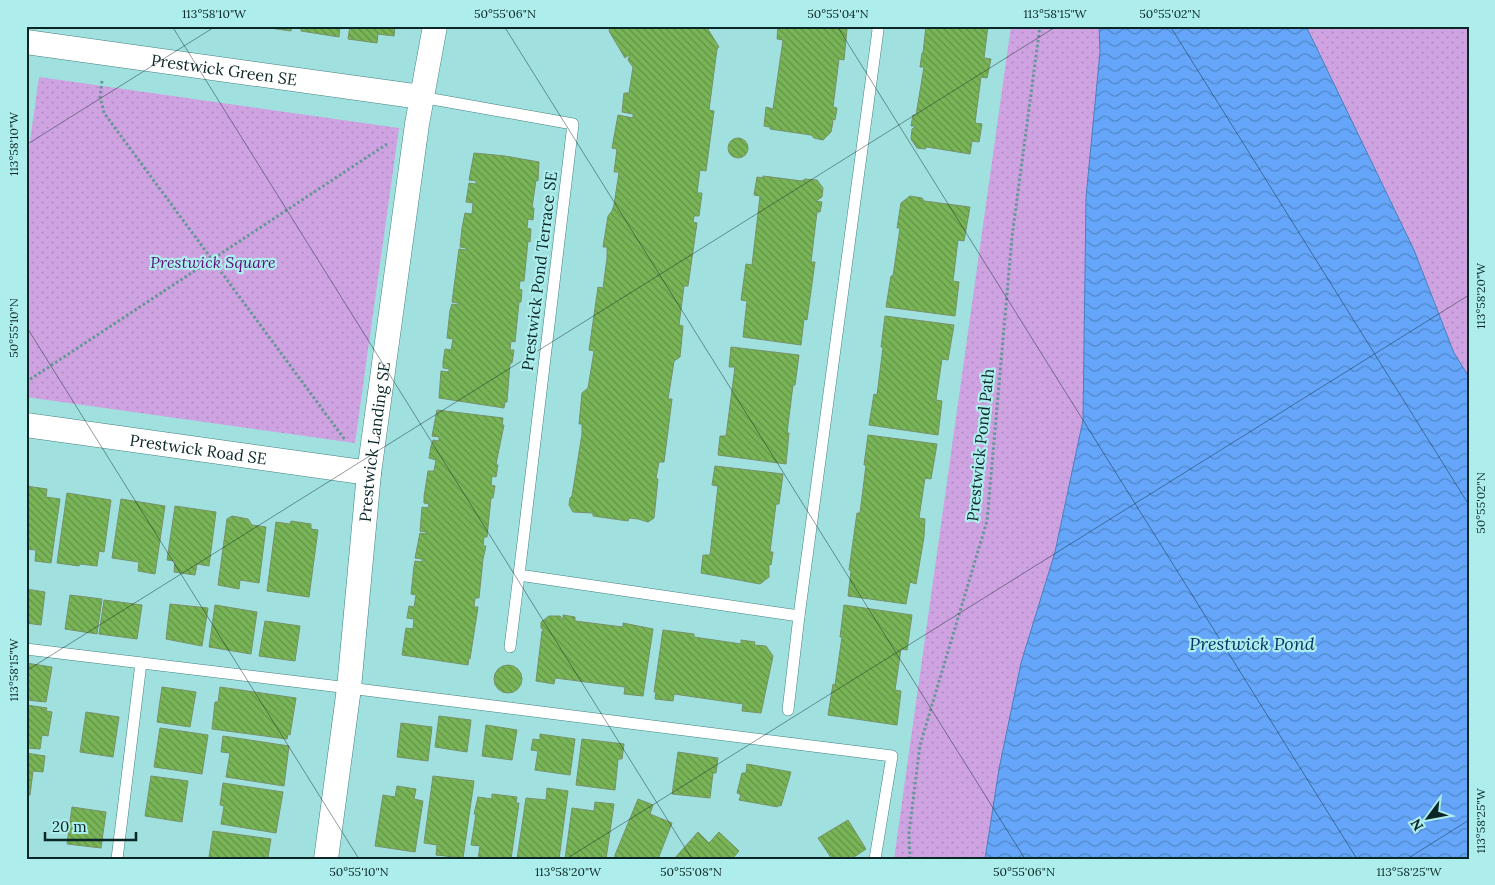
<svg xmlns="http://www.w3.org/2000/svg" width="1495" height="885" font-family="Lora,serif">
	<defs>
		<pattern id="green-dots" width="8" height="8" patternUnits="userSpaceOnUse" patternTransform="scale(1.25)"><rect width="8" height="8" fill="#cfa3e2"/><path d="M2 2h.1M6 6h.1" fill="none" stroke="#b08cc2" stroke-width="1.8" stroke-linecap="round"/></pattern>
		<pattern id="water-waves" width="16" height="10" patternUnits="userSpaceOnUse" patternTransform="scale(1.25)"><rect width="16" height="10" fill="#65a6fa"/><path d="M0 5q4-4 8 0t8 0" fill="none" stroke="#5187ca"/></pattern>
		<pattern id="building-back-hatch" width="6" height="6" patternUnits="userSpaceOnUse" patternTransform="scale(1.25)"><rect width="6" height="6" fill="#79b557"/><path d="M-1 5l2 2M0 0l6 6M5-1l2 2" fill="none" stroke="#619348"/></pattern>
	</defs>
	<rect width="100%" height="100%" fill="#a0e1e0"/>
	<g fill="url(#green-dots)">
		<polygon points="1011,26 1469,26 1469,859 894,859"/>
		<polygon points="39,77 399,128 355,443 26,397 26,170"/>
	</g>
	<polygon fill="url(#water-waves)" stroke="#4a80ba" points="1099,26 1306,26 1414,250 1454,353 1469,377 1469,859 985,859 999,769 1021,663 1055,552 1083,420 1086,197 1100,52"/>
	<g fill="url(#building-back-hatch)" stroke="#769169">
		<polygon points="255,26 292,26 291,31"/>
		<polygon points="301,26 340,26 339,37 301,31"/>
		<polygon points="350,26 395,26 394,36 378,34 377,43 348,39"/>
		<polygon points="610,26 706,26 719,47 717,49 709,110 714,111 706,171 700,170 697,193 702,193 699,216 694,216 693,222 697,223 688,286 684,286 679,325 683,326 680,357 674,361 673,368 668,399 672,399 664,462 659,462 656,478 658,479 654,518 648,522 638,519 629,518 628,521 593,516 593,513 573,512 569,505 570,498 572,496 582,434 582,424 579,424 582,393 588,388 594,351 589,350 598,287 603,288 607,258 607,247 603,247 608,216 612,211 614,205 619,172 614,172 617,149 612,148 618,115 633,118 633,114 622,112 624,93 629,93 633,67 628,60 630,54 625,58 609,31"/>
		<polygon points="778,26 828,26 847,29 844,60 839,59 833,107 837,108 835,120 832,119 833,122 831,132 823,140 814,138 811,135 770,129 770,127 764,126 766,107 773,109 783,40 777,39"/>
		<polygon points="926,26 988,26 984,58 991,59 987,78 981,77 975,123 982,124 979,142 972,141 970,154 927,147 925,149 917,148 911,139 912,129 916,126 911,126 913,115 916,115 924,67 920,67 922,53 923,53"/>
		<circle cx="738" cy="148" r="10"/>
		<polygon points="474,153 505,156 539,162 538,181 536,180 532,208 534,208 533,220 528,219 527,228 531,229 530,242 528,241 524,281 520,281 519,289 522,290 521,302 519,302 515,342 511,341 510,350 514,350 512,363 510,363 507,402 505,402 504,408 439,398 441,371 449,372 449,369 443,368 443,362 445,349 451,350 453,339 447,338 450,310 452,304 458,305 458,303 452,302 459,249 466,250 466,248 460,247 462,228 465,213 472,214 473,203 466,202 469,183 476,184 476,181 469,180"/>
		<polygon points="763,176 802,181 805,179 817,180 823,188 822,197 816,201 822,202 820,212 817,212 811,262 815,262 807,320 804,319 801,345 743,337 747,301 741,300 746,264 752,265 760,196 754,195 757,177 763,178"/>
		<polygon points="910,196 922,198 924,201 970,207 964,241 958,240 953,281 959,282 955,316 886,307 891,276 893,276 900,228 897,228 901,203"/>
		<polygon points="885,316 954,325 948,360 942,359 936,400 942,401 938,435 869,425 874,394 877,395 883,347 881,347"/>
		<polygon points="731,347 799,355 795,385 793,385 787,433 789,433 786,464 718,455 720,436 726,436 735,367 729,367"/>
		<polygon points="437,410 503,418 502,425 504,425 496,464 498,465 496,477 492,476 491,485 495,486 493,498 491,498 487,537 484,537 483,546 486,546 483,559 479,598 475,598 474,607 478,607 470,659 469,658 468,665 402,655 406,628 413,629 414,619 407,618 409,606 414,607 416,595 411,594 414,566 415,561 422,562 422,559 415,558 420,533 426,534 426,532 420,531 422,507 428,508 429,504 424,503 424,497 428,471 434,471 436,460 429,458 431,446 433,440 439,441 439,437 432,436"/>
		<polygon points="868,435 937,444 931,479 925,478 919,518 925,519 924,537 916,584 910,582 906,604 848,596 851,571 849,570 857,513 860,513 866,465 864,465"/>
		<polygon points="715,466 783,474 779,504 776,504 770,552 773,552 771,565 769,564 769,577 760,584 701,573 703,555 710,555 718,486 712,485"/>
		<polygon points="26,486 47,489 46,497 60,499 51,563 35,561 36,550 26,549"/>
		<polygon points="67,493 111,500 104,552 99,551 97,566 80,564 79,566 57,563"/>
		<polygon points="121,499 165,506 155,574 138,571 139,562 112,558"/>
		<polygon points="175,506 216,512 209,566 197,564 195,575 174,572 175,561 167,560"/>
		<polygon points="232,516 248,519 252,525 266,527 259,583 240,580 239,589 218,585 227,519"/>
		<polygon points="291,521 311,524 311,529 318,530 309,597 267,591 276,522 290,524"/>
		<polygon points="26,589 45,592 41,625 26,623"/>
		<polygon points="70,595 102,599 97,634 65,629"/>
		<polygon points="104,600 142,605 137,639 99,634"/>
		<polygon points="170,604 208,608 202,646 166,639"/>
		<polygon points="215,605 257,612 251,654 209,647"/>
		<polygon points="844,605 912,615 907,650 901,649 895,690 901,691 897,725 828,715 833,684 835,685 842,637 840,637"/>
		<polygon points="563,615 575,617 575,621 623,627 623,623 653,629 643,696 624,694 625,687 555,678 554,684 536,681 542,631 544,631 541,628 541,622 549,616 560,616 563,620"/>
		<polygon points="265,621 300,626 295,661 259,656"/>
		<polygon points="663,630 694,634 694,637 741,644 741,640 755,642 754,645 766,646 773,656 761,713 742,711 743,704 674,694 673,701 655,699 656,692 654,692"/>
		<polygon points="26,663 52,667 46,702 26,700"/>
		<circle cx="508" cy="679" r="14"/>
		<polygon points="162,687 196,692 190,727 157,722"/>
		<polygon points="220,687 296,698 290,735 288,734 287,739 212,729 215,702 218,702"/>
		<polygon points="26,705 47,708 46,711 52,712 48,736 42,735 40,749 26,748"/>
		<polygon points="86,712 119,717 113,757 80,752"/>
		<polygon points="439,716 471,720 467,752 435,747"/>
		<polygon points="401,723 432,727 428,761 397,757"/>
		<polygon points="486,725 517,730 512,760 482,756"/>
		<polygon points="160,728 208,735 202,774 154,767"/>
		<polygon points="540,734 575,739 570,775 535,770 538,751 531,750 533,739 540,740"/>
		<polygon points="223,736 289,746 284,786 226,777 230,753 221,752"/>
		<polygon points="582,739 624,744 622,759 618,759 615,790 576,785"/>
		<polygon points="678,752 718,758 716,773 713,773 710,798 672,794"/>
		<polygon points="26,753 45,756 43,772 33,771 30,795 26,795"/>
		<polygon points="747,764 791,772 781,806 778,805 778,807 739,800 741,795 737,793 742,773 746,773"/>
		<polygon points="151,776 188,781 182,822 145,816"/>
		<polygon points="433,776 474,781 463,858 436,855 437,845 424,843"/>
		<polygon points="223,783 283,792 276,833 221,824 224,806 220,805"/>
		<polygon points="397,786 416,789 414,799 423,801 415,852 375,846 383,795 395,797"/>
		<polygon points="547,788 568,791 559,859 517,859 526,798 546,800"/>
		<polygon points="492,794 517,797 516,803 519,803 511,859 478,859 480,846 471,845 476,814 474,814 478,797 492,799"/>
		<polygon points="638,799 653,805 650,814 672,823 658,859 615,859 615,855"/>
		<polygon points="595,802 614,804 606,859 565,859 572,808 594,811"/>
		<polygon points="72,807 106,812 101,848 67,844"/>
		<polygon points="848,820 866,849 851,859 832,859 818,838"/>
		<polygon points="213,831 271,839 268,857 272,859 218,859 209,857"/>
		<polygon points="698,832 709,843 719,832 739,851 732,859 674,859"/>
	</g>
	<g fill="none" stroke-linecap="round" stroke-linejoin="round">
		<defs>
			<g id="lane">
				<polyline points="421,97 573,124 519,575 799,616 878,30 877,26"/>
				<polyline points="510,647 519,575"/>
				<polyline points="26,649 349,688 892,756 875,859"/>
				<polyline points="788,710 799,616"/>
				<polyline points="117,859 141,663"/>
			</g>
			<g id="street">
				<path id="s1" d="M26,42L421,97"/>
				<path id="s2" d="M26,425L369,473"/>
				<path id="s3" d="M326,859L349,688L369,473L417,124L435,26"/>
			</g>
		</defs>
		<use href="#lane" stroke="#428080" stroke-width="12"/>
		<use href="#street" stroke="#428080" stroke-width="25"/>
		<g stroke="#659796" stroke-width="3" stroke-dasharray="2.5 2.5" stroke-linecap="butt">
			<polyline points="102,81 100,96 104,113 345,440"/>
			<polyline points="26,382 387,144"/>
			<polyline points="910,859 909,833 920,745 987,521 1012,237 1040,26"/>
		</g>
		<use href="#lane" stroke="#fff" stroke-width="11"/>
		<use href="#street" stroke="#fff" stroke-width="24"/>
	</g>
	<path fill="none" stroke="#0b2626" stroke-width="1" stroke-opacity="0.45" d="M172,26L692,859M504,26L1025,859M837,26L1357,859M1170,26L1469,505M26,145L216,26M26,326L359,859M26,671L1057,26M26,858L27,859M566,859L1469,295M1407,859L1469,820"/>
	<g text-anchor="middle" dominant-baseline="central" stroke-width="4.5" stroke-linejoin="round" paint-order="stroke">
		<g font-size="16" fill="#0b2626" stroke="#adeeed">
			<text stroke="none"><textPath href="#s1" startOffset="200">Prestwick Green SE</textPath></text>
			<text transform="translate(539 271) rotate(-83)">Prestwick Pond Terrace SE</text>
			<text stroke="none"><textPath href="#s3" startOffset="420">Prestwick Landing SE</textPath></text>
			<text transform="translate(980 445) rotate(-84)">Prestwick Pond Path</text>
			<text stroke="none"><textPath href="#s2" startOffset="174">Prestwick Road SE</textPath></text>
		</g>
		<g font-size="16" font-style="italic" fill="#5f0b7a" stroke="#adeeed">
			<text x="213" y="262">Prestwick Square</text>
		</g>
		<g font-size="18" font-style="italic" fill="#063468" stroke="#adeeed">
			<text x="1252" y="643">Prestwick Pond</text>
		</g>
	</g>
	<rect width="1495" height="885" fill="none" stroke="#adeeed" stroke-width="55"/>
	<g transform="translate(1428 818) rotate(238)" stroke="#adeeed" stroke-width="4" paint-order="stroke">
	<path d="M0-4L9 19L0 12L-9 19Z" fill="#0b2626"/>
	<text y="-8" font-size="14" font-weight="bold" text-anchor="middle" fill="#0b2626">N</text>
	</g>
	<path d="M45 832v8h91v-8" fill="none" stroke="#0b2626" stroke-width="2.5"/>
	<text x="52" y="832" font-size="15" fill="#0b2626" stroke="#adeeed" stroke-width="4" paint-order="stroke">20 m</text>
	<rect x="28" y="28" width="1440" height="830" fill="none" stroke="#0b2626" stroke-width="2"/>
	<g font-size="12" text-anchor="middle" fill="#0b2626">
		<text x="214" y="18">113°58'10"W</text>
		<text x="505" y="18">50°55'06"N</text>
		<text x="838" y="18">50°55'04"N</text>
		<text x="1055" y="18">113°58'15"W</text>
		<text x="1170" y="18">50°55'02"N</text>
		<text transform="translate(14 144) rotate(-90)" y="4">113°58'10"W</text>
		<text transform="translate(1481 296) rotate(-90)" y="4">113°58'20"W</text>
		<text transform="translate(14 328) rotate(-90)" y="4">50°55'10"N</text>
		<text transform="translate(1481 503) rotate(-90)" y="4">50°55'02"N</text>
		<text transform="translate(14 670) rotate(-90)" y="4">113°58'15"W</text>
		<text transform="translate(1481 821) rotate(-90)" y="4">113°58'25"W</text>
		<text x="359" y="876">50°55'10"N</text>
		<text x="568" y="876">113°58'20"W</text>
		<text x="691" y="876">50°55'08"N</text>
		<text x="1024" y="876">50°55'06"N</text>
		<text x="1409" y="876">113°58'25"W</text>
	</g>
</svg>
